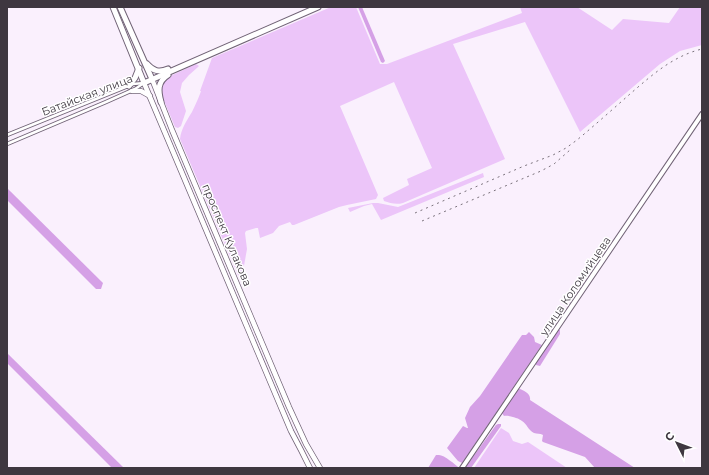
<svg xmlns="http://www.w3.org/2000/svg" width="709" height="475" font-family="Montserrat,sans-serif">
	<rect width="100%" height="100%" fill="#faf0fd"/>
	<g fill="#ecc5f9">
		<path d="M331,7H356L380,64H387L522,13L520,7H577L612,30L623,19L669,23L680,7H702V45L680,51L660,64L580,132L525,22L453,44L505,159L403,203C396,205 390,203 384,201L383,198L409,185L407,179L432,168L394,82L340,106L378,195L376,199L347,205L339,207L294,225H292L290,222L279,226L273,233L260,238L258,228H256L246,231L245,233L247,249L242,277L238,275L180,139C181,129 187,120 192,112C195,106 199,97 201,91H200L212,58Z"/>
		<polygon points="196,64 199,66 198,67 189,75 182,83 180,92 186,111 181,126 178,128 175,127 162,96 161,85 166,78"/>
		<polygon points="483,173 484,177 381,220 372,204 364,206 350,212 348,208 373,203 378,203 398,207"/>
		<polygon points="501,428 509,433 513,441 522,444 528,442 567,468 474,468"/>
	</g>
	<g fill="#d5a0e6">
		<polygon points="358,7 362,7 385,61 383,63 381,62"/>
		<polygon points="7,188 103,283 101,289 96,289 7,200"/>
		<polygon points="558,329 560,330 560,334 540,366 536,365 536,362"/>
		<polygon points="529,332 534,337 535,342 542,345 462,463 458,461 447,448 463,426 467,428 468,428 465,418 470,407 480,396 522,335 526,335"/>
		<polygon points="7,353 124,468 112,468 7,363"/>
		<path d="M518,388C524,391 531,393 530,400L635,468H595L585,457L543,442L542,441L543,435C540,433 537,434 534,433C528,430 527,424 522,421C519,418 508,415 504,416L501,412Z"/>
		<polygon points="498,424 501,424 501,426 471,468 465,468 496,425"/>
		<path d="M436,455C437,455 438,455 439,455C444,455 456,465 459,468H428Z"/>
	</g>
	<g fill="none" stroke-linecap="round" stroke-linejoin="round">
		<defs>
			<g id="street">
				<polyline points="7,135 133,84 144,83"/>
				<polyline points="7,144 106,102 135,89 144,83"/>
			</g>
			<polyline id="secondary" points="462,468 702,114"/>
			<g id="primary">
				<polyline points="152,79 172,130 289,407 306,444 320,468"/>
				<polyline points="144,83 291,431 301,450 310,468"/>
				<polyline points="132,91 141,91 150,96"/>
			</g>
			<g id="highway">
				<polyline points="113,7 144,83 318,7"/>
				<polyline points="120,7 152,79"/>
				<path d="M147,64C153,71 159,73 168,69"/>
				<polyline points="129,86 135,78 139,68"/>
				<path d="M161,102C158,91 157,82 168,75"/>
			</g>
		</defs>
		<use href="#street" stroke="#716376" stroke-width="4.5"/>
		<use href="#secondary" stroke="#716376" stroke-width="6"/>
		<use href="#primary" stroke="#716376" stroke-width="6"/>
		<use href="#highway" stroke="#716376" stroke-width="7"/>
		<use href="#street" stroke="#fff" stroke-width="2.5"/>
		<use href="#secondary" stroke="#fff" stroke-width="4"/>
		<use href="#primary" stroke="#fff" stroke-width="4.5"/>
		<use href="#highway" stroke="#fff" stroke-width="5"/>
		<g stroke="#7a727c" stroke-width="1" stroke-dasharray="2 4" stroke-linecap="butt">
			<path d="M415,213L524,166L553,155L566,148L577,140C595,125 613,109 630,94C652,75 673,56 702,49"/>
			<polyline points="422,221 541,171 554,164 570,150"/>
		</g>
	</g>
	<g text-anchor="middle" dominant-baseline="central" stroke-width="3" stroke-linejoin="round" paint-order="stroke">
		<g font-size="11" fill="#3e3740" stroke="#fff">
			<text transform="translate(87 95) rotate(-21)">Батайская улица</text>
			<text transform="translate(227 235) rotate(67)">проспект Кулакова</text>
			<text transform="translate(575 286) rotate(-56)">улица Коломийцева</text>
		</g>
	</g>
	<rect width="709" height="475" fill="none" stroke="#3e3740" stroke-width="16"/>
	<g transform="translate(677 443) rotate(312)" stroke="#ffffff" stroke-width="3" paint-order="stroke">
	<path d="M0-3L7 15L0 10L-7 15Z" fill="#3e3740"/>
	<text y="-6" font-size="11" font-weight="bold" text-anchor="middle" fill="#3e3740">С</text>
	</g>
</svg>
